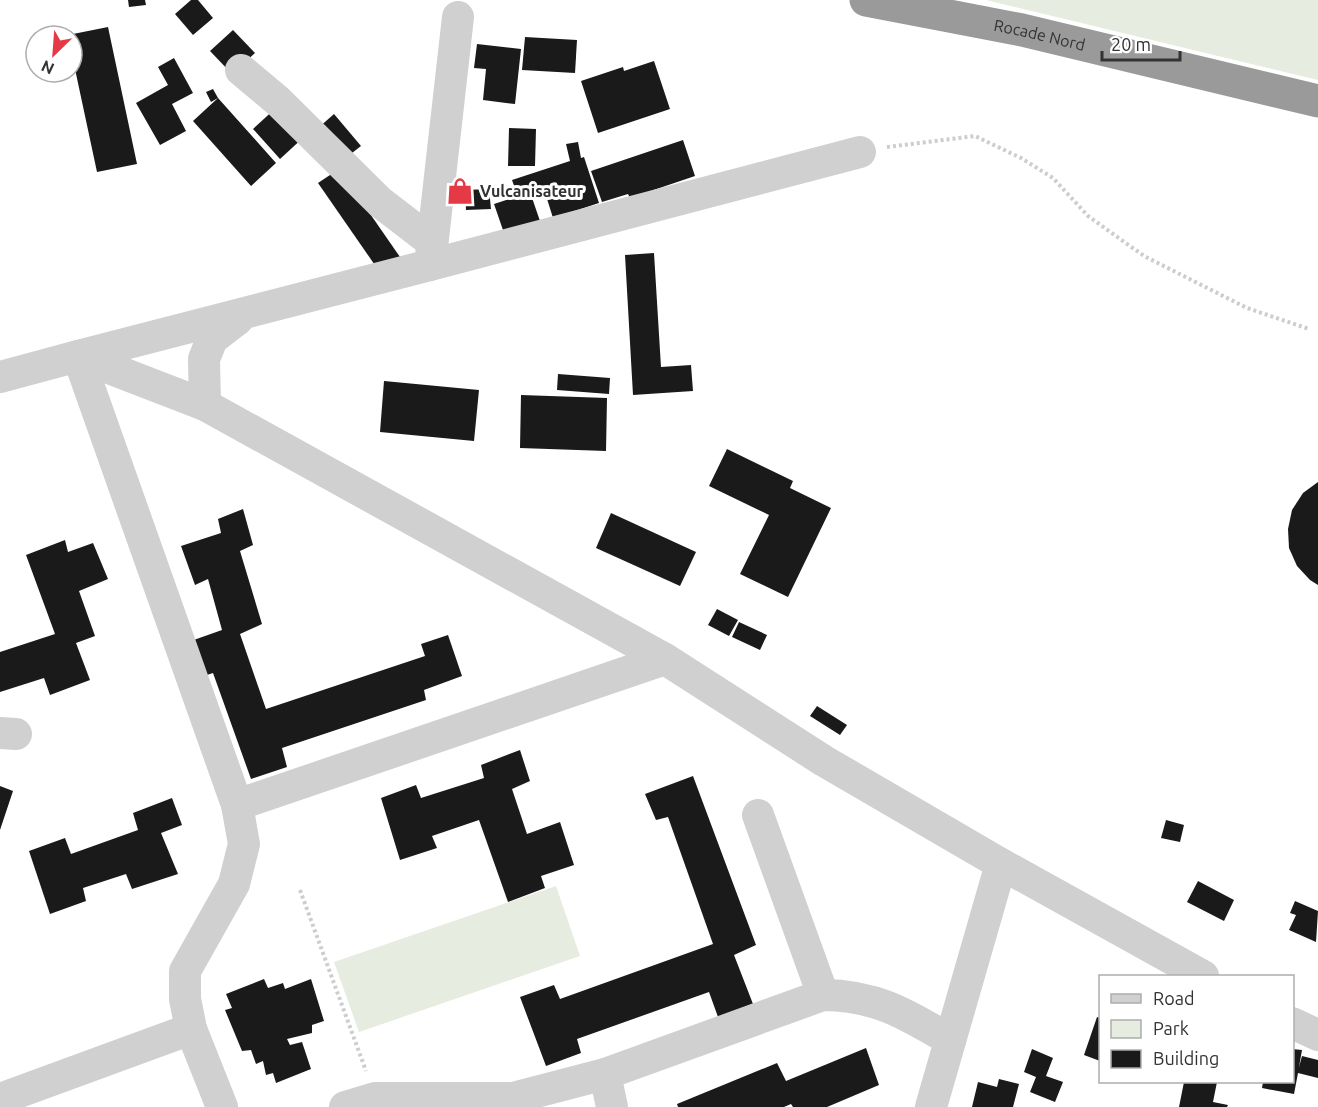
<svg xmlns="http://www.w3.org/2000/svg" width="1318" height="1107" font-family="Ubuntu,sans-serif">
	<rect width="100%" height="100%" fill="#fff"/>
	<g fill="#e6ecdf">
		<polygon points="986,0 1318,0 1318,80"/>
		<polygon points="556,886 580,956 359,1032 334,962"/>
	</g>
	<g fill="#1a1a1a">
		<polygon points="128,0 145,0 146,5 129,7"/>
		<polygon points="191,0 198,0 213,18 193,35 175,14"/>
		<polygon points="108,27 137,164 97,172 72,55 72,36 68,35"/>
		<polygon points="233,30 255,53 232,74 210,51"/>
		<polygon points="525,37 577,40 575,73 522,70"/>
		<polygon points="477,44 521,49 515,104 483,100 486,69 474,68"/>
		<polygon points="174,58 193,93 172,104 186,131 160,145 136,103 168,85 158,67"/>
		<polygon points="654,61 670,109 598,133 581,81 623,67 624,71"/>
		<polygon points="213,89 218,98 276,163 251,186 193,121 218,98 211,102 206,92"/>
		<polygon points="278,106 305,136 280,159 253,129"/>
		<polygon points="334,114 361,146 343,160 317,129"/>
		<polygon points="509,128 536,129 535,166 508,166"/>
		<polygon points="683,140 695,176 630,198 628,194 602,202 591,171"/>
		<polygon points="578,142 581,158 584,157 599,203 553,218 543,186 517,194 512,180 570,161 566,144"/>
		<polygon points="339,169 400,257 379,271 318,183"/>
		<polygon points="489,189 491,209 466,210 465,190"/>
		<polygon points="530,192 540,221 504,233 494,204"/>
		<polygon points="654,253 661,367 691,365 693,391 633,395 625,255"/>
		<polygon points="558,374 610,378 609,394 557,390"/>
		<polygon points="384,381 479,390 474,441 380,432"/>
		<polygon points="521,395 607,398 606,451 520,448"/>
		<polygon points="727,449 793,481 790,488 831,508 788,597 740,574 769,515 709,486"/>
		<polygon points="1318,482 1318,585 1310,580 1297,566 1289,548 1288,529 1292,510 1303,493"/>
		<polygon points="243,509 253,545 240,551 262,624 240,634 266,709 425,656 421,644 448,635 462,676 424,690 426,700 282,748 287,767 251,779 213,673 201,677 188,642 222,630 208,579 195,585 181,546 221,533 218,519"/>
		<polygon points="611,513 696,552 680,586 596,548"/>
		<polygon points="65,540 68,552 93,543 108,579 79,591 95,636 76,643 90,680 50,695 44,678 0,692 0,652 55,634 26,555"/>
		<polygon points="717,609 738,620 729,636 708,625"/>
		<polygon points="739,622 767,635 760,650 732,637"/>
		<polygon points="817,706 847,725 840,735 810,716"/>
		<polygon points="520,750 530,781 512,789 527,834 560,822 574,865 541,876 545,888 508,902 479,820 432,836 437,848 400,860 381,798 416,785 421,798 484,778 481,765"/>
		<polygon points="693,776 756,945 734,955 753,1004 718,1017 709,992 577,1039 581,1053 546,1066 520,997 554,985 560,999 713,944 668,817 656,820 645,794"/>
		<polygon points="0,786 13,791 0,830"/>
		<polygon points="172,798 182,825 161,833 178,874 132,889 126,874 83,888 86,901 50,914 29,851 65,838 71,854 138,830 133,813"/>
		<polygon points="1166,820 1184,825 1180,842 1161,838"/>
		<polygon points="1198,881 1234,900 1224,921 1187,902"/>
		<polygon points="1295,901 1318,911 1316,942 1289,930 1296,915 1290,913"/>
		<polygon points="264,979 268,988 283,983 285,989 311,979 324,1021 312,1025 312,1033 287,1039 290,1045 302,1042 311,1069 276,1083 273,1073 266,1075 263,1061 256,1064 251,1050 242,1051 225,1010 232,1008 226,994"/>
		<polygon points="1097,1017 1100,1018 1100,1061 1084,1055"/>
		<polygon points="866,1048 879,1085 827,1107 793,1107 791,1104 784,1107 678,1107 677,1104 777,1063 786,1081"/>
		<polygon points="1032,1049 1053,1058 1046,1076 1063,1082 1055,1102 1030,1092 1036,1077 1024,1072"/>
		<polygon points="1292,1049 1302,1050 1299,1067 1302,1056 1318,1060 1318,1078 1298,1073 1294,1094 1262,1088 1263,1082 1292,1082"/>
		<polygon points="999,1079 1019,1084 1013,1107 972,1107 978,1082 997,1087"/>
		<polygon points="1184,1082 1217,1082 1213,1102 1228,1105 1227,1107 1179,1107"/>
	</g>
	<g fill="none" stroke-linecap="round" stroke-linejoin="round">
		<g stroke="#cdcdcd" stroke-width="4" stroke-dasharray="3 3" stroke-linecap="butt">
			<polyline points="887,147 975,136 1021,158 1053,178 1088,216 1144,256 1247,308 1309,329"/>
			<polyline points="300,890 366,1071"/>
		</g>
		<g stroke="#d0d0d0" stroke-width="32">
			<polyline points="241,70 278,101 380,202 432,242"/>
			<polyline points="430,265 860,152"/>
			<polyline points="0,377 78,356 205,405 665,659 824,761 1001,864 1203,976"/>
			<polyline points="205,405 204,359 212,339 238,319"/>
			<polyline points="0,733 16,734"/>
			<polyline points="237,805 665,659"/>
			<polyline points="758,815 823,995"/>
			<polyline points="1292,1023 1318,1035"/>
			<polyline points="605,1074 612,1107"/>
			<polyline points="0,1099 191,1029"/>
			<polyline points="222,1107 191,1029 185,999 185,971 234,884 244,844 237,805 78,356 430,265 458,17"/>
			<path d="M345,1107L375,1098H513L605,1074L823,995C875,995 906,1014 950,1040"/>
			<polyline points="931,1107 1001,864"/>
		</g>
		<path stroke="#9a9a9a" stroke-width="33" id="s1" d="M866,0L1022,30L1318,101"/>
	</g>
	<defs>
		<symbol id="shop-bare" viewBox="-9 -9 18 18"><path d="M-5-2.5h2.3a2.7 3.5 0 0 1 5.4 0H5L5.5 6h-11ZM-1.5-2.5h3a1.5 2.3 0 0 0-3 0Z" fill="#e63946" stroke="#fff" stroke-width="2.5" paint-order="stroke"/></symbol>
	</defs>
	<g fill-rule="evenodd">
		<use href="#shop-bare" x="441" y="172" width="38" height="38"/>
	</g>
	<g text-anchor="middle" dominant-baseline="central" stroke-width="6" stroke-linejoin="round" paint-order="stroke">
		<g font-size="16" fill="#333" stroke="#fff">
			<text stroke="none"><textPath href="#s1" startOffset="177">Rocade Nord</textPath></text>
		</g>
		<g font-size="16" font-weight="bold" fill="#333" stroke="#fff" text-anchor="start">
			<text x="480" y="191">Vulcanisateur</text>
		</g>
	</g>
	<rect x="1099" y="975" width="195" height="108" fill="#ffffff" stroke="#adadad" stroke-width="1.5"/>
	<rect x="1111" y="994" width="30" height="9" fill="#d0d0d0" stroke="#adadad" stroke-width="1.5"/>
	<text x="1153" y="1005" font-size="18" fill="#333333">Road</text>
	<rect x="1111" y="1020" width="30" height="18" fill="#e6ecdf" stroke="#adadad" stroke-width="1.5"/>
	<text x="1153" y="1035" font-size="18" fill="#333333">Park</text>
	<rect x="1111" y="1050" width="30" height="18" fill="#1a1a1a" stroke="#adadad" stroke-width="1.5"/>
	<text x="1153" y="1065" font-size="18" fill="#333333">Building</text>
	<g transform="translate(54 54) rotate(205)"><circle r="28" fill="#ffffff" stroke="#adadad" stroke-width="1.5"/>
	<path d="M0-4.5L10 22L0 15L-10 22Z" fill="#e63946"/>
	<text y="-9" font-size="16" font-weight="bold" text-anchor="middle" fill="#333333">N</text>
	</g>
	<path d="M1102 51v9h78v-9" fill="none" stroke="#333333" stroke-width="3"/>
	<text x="1111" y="51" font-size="18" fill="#333333" stroke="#ffffff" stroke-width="4.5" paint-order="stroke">20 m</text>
</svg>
